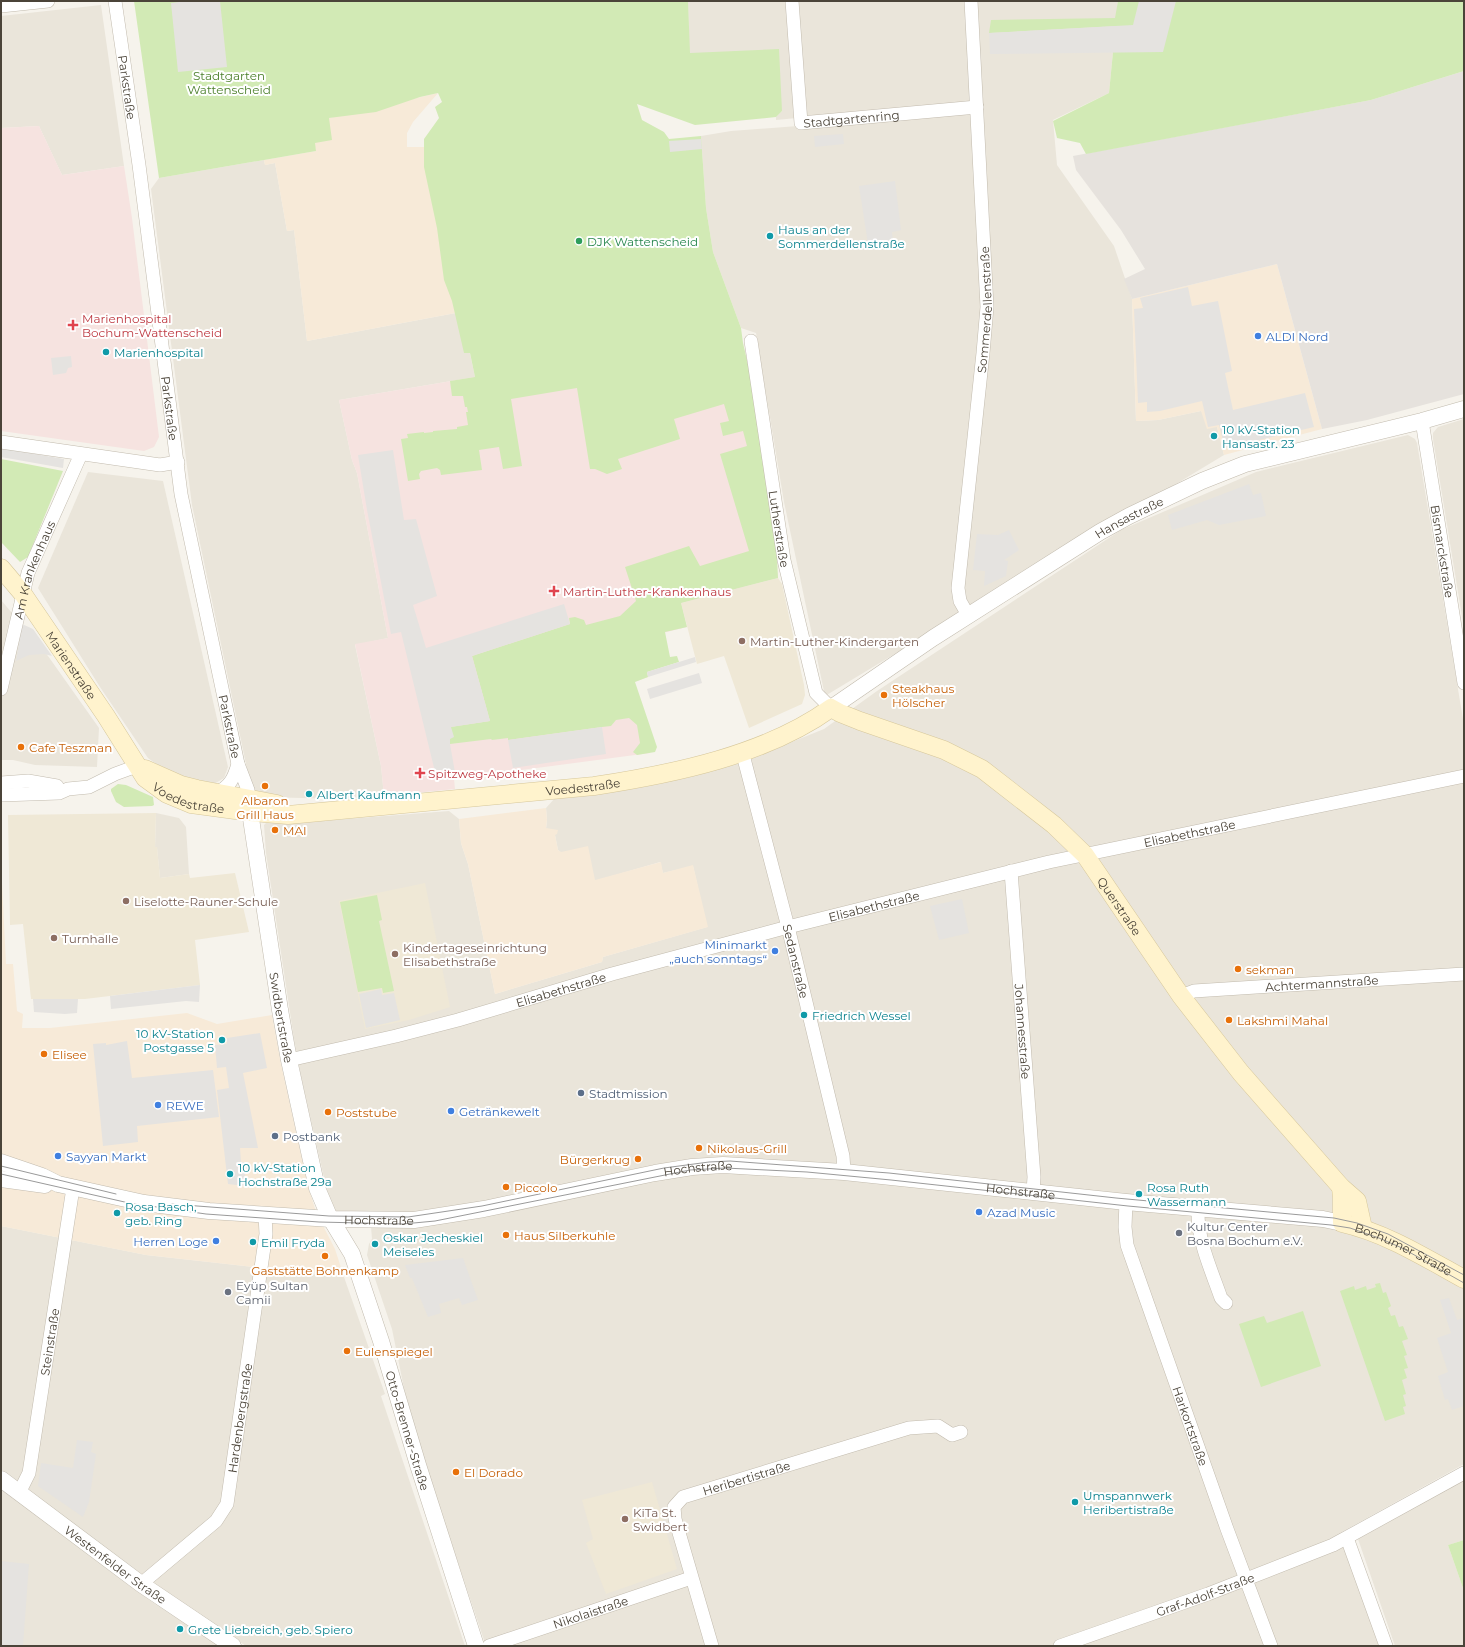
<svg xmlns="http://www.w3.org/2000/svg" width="1465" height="1647" font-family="Montserrat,sans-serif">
	<rect width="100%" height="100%" fill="#f6f3ec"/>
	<g fill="#eae5da">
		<polygon points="688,1 1118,1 1109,93 1053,120 1057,165 1114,246 1132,299 1136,421 1158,420 1201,411 1217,427 1224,455 825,696 784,502 756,333 741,328 713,252 706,208 701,136 731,131 798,126 849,113 776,120 776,117 782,111 689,53"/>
		<polygon points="101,5 124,166 62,175 39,126 1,128 1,16"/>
		<polygon points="264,160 265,165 275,163 287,231 294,230 307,341 461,312 475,377 339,400 352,460 357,473 388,638 355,645 381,766 384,796 341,799 264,797 257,794 251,788 192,505 151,189 159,178"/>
		<polygon points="1464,419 1464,629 1433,439 1433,433 1438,427"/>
		<polygon points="1408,435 1415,439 1417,443 1464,725 1464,1464 1340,1533 1380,1646 486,1646 426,1467 408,1408 392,1329 367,1255 369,1244 372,1239 370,1214 337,1213 330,1204 301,1076 294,1039 266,853 264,825 269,820 322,821 449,811 459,819 461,843 468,864 495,994 602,962 603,957 707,927 693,866 663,873 660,862 595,881 558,850 555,835 546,829 547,820 546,808 555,798 747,760 824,729 877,691 1121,530 1256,472"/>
		<polygon points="88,472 163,481 228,767 224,778 214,784 200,784 166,771 148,758 100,687 38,588"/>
		<polygon points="1,600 48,656 99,728 97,767 35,765 13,760 1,760"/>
		<polygon points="156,813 179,818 186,827 189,874 160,878 157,848 155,848"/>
		<polygon points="1,1226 146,1255 344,1277 385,1394 381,1396 465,1646 246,1646 128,1565 1,1469"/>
		<polygon points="1464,1480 1464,1540 1448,1545 1464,1591 1464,1646 1395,1646 1358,1539"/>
		<polygon points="1,1489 152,1602 220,1646 1,1646"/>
	</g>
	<g fill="#f7ead8">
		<polygon points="438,93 413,122 407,133 407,147 431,147 461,312 307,341 294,230 287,231 275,163 265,165 264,160 316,151 314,143 329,118"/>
		<polygon points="1277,264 1322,429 1224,455 1217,427 1207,429 1201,411 1158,420 1136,421 1132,299"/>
		<polygon points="546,808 547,820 546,828 558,830 557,834 555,835 558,850 561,852 588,846 595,880 661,862 663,873 693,865 708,927 603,957 602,962 495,994 468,864 461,843 459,819"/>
		<polygon points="1,862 6,964 13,964 17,1011 23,1014 22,1028 50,1028 187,1013 217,1024 272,1015 281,1064 308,1186 316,1212 335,1249 344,1277 146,1255 1,1226"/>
	</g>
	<polygon fill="#e6e2dd" points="1464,71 1464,394 1367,420 1322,429 1277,264 1132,299 1124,279 1145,269 1121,230 1076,170 1073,156 1371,100"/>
	<g fill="#efe8d6">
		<polygon points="778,578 782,584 804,685 805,695 802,704 749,728 724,656 697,664 681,603"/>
		<polygon points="156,813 155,847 157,847 160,878 189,874 190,878 235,873 249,932 195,940 200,985 85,999 31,999 23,924 10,925 8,815"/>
		<polygon points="425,883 450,1007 409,1020 365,1029 339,901"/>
		<polygon points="652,1482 677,1569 606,1594 586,1543 593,1539 582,1500"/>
	</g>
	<g fill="#f6e3e0">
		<polygon points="39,126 62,175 124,166 132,218 159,437 154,447 144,451 1,431 1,128"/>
		<polygon points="750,373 778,578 681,603 687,627 638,639 648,677 631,683 650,753 454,779 455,789 384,796 381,766 355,644 388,638 357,473 352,460 339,400 475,377"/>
	</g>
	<g fill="#d2eab5">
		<polygon points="134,1 688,1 690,53 779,49 782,111 776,117 695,125 637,104 642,120 664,132 669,139 701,136 706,208 713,252 741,328 743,343 750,373 776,538 778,578 681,603 687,627 665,632 670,657 677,656 679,662 647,672 648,677 635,682 657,747 655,752 637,755 633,752 640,743 637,725 629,718 616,720 611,726 602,727 508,740 508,738 492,740 491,739 450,744 450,727 490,721 472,656 570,624 569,618 575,617 584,620 586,625 620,616 636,601 625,567 689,546 700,566 749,551 720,454 747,446 743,431 723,436 720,423 729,421 724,404 674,419 680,439 618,459 622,469 607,474 595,469 590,469 577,388 511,399 522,466 503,469 499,447 479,450 482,470 441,475 440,470 437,468 421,471 419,474 420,479 408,481 401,439 408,438 407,434 424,432 424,433 433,432 433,431 457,429 457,427 468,425 466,412 468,412 467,407 465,407 463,396 452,396 450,381 475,377 470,353 464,353 452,301 444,280 437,228 424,167 424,139 439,118 435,107 442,102 438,93 420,97 376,112 329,118 332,140 315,143 316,151 159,178"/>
		<polygon points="1118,1 1464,1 1464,71 1371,100 1086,154 1080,143 1057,138 1053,121 1109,93 1113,52 1118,26 989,33 991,20 1115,18"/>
		<polygon points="1,459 63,471 28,557 20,562 1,542"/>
		<polygon points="118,784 126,785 153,797 154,805 152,806 124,807 116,802 111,791 111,789"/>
		<polygon points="377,895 382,920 379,921 394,991 383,993 382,988 358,992 340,902"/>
		<polygon points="1380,1283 1383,1293 1386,1292 1391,1306 1388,1308 1391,1316 1395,1315 1399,1327 1403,1326 1408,1339 1402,1341 1407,1355 1404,1356 1408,1368 1404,1369 1407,1378 1402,1380 1406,1394 1403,1395 1406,1406 1403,1407 1405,1414 1385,1421 1340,1291 1354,1286 1355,1290 1366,1286 1367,1290 1376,1287 1375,1284"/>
		<polygon points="1303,1311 1321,1366 1261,1387 1239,1324 1264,1316 1267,1323"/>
		<polygon points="1464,1540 1464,1591 1448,1545"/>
	</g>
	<g fill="#e5e3e0">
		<polygon points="187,1 220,1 227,67 178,72 171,3"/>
		<polygon points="1139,1 1176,1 1163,52 990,54 989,33 1133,25"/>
		<polygon points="843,134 844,144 815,147 814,136"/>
		<polygon points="701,139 702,149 670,152 669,141"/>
		<polygon points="895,181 901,230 892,232 893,241 868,244 859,186"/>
		<polygon points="1188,287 1192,306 1218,301 1232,371 1225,373 1233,410 1305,393 1314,427 1225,448 1219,425 1208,427 1202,401 1160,411 1147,412 1147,402 1138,403 1134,309 1143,308 1140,298"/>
		<polygon points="71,356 72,367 68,368 66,373 53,375 51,358"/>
		<polygon points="1,448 64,459 63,468 1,457"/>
		<polygon points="393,450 404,520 416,519 437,596 413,605 426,648 564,604 570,624 472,656 490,721 451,727 454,737 450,739 450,744 456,778 437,780 401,632 391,634 367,510 358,455"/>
		<polygon points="1249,484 1253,495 1261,493 1266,516 1219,525 1207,520 1172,530 1168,515"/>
		<polygon points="1009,530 1019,550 1004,560 1008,561 1006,576 984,586 985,571 973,570 977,534 998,535"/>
		<polygon points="22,624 33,629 52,656 44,654 29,655 16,661"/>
		<polygon points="695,657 696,662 648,677 647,672"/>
		<polygon points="699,673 702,683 650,699 647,689"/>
		<polygon points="602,727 606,754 513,768 508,740"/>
		<polygon points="962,899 969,933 939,940 930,906"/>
		<polygon points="200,985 199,1002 186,1001 111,1009 110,996"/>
		<polygon points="381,989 382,995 394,993 400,1020 366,1028 359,994"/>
		<polygon points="33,999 78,999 77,1013 65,1014 34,1012"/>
		<polygon points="260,1033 267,1068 243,1073 258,1148 240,1148 241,1162 245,1162 245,1186 228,1184 217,1090 229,1088 226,1067 217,1068 215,1045 227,1044 227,1038"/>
		<polygon points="127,1041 132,1078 213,1070 219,1117 137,1126 138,1142 103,1146 93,1044 106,1043 106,1045"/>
		<polygon points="463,1258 478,1300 462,1305 459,1298 439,1304 441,1313 428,1317 412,1278 410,1278 405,1265"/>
		<polygon points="1449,1298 1457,1320 1464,1318 1464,1406 1452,1410 1448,1399 1445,1400 1438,1376 1448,1372 1437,1338 1451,1333 1440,1300"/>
		<polygon points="77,1440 93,1442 91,1452 96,1454 89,1502 83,1517 38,1486 41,1463 73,1468"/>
		<polygon points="1,1561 29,1564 23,1646 1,1646"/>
	</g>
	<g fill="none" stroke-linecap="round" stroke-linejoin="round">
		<defs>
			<g id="minor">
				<path id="s1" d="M115,1L139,165L181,494L238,764L248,790L249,799"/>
				<path id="s2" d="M792,1L801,123L977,107"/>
				<polyline points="1,6 48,1"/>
				<path id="s3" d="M751,341L784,560L816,693L831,708"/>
				<path id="s4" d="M1422,421L1464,683"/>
				<polyline points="1,442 160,465 178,462"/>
				<path id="s5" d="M968,615L960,601L958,588L983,353L987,307L971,1"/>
				<path id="s6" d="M1,689L28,573L81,454"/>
				<path id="s7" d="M742,751L788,927L843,1156L844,1172"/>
				<polyline points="1,783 28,781 57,786"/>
				<path d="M216,793C230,787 234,778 238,764"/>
				<polyline points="1,795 59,793 68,789 89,787 115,774 137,766"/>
				<path id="s8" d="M1011,871L1034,1177L1033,1192"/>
				<path id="s9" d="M1181,996L1194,991L1464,974"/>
				<path id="s10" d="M289,1060L396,1036L458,1020L612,974L788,927L1049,862L1464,776"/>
				<path id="s11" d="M1126,1202L1125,1227L1127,1245L1227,1529L1271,1646"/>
				<path d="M1198,1209C1197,1240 1211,1269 1221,1298L1226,1303"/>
				<path id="s12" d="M19,1493L29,1473L73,1188"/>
				<polyline points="1347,1538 1386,1646"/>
				<path id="s13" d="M141,1584L216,1521L227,1504L263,1254L266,1234L265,1215"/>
				<path id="s14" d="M489,1646L691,1578"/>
				<path id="s15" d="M712,1646L675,1519L674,1507L683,1497L909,1428L938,1426L952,1435L961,1432"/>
				<path id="s16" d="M1060,1646L1208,1594L1333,1545L1464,1473"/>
			</g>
			<g id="tertiary">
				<path id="s17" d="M831,708L933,638L1100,532L1129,516L1202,481L1245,464L1422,421L1464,409"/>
				<path id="s18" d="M250,812L280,1010L289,1060L317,1188L329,1216L352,1254L381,1341L418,1465L476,1646"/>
				<path id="s19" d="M1,1162L42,1176L58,1184L144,1203L209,1211L331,1219L414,1220L484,1209L655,1173L692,1167L723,1165L844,1172L1126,1202L1323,1219L1342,1223"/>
				<polyline points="1,1179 45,1185"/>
				<path id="s20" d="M1,1479L141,1584L233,1646"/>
			</g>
			<g id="secondary">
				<path id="s21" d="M1,568L23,594L106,716L145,778L167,794L191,804L250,812L288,815L594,786C673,774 766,755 831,708L840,713L860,721L944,750L982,769L1054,825L1085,855L1181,996L1241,1073L1341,1187L1357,1201L1363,1228"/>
				<polyline points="145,769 181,785 197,789 277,804"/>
				<path id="s22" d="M1341,1187L1342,1198V1223C1386,1233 1424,1257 1464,1279"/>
			</g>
		</defs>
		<use href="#minor" stroke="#c2bbae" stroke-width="14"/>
		<use href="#tertiary" stroke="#c2bbae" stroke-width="17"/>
		<use href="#secondary" stroke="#d6c79b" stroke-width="19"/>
		<use href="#minor" stroke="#fff" stroke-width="13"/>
		<use href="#tertiary" stroke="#fff" stroke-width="16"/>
		<use href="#secondary" stroke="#fff3cd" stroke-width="18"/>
		<g stroke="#9a9a9a" stroke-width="1">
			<polyline points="1,1166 116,1194"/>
			<polyline points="1,1174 129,1203 206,1214 319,1222 403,1224 435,1221 690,1170 725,1168 807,1172 891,1180 1128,1206 1331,1225 1350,1228 1379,1238 1402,1248 1464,1283"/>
			<polyline points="171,1204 329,1216 408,1217 482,1206 664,1168 709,1162 730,1161 889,1173 1116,1198 1334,1218 1357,1223 1388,1234 1464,1275"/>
		</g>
	</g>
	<g fill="#0f9aa8" stroke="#fff" stroke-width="1.5">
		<circle cx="770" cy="236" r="4"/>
		<circle cx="106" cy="352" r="4"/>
		<circle cx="1214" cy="436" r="4"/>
		<circle cx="309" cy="794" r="4"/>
		<circle cx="804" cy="1015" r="4"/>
		<circle cx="222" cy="1040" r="4"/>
		<circle cx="230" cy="1174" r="4"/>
		<circle cx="1139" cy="1194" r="4"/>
		<circle cx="117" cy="1213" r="4"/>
		<circle cx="253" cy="1242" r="4"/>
		<circle cx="375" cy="1244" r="4"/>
		<circle cx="1075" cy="1502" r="4"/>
		<circle cx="180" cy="1629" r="4"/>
	</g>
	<circle fill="#2e9e5b" stroke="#fff" stroke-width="1.5" cx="579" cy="241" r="4"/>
	<g fill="#e0444e" stroke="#fff" stroke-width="1.5">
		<path d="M71 319h4v4h4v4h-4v4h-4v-4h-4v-4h4z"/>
		<path d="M552 585h4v4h4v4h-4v4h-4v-4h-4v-4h4z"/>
		<path d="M418 767h4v4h4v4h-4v4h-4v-4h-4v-4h4z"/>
	</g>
	<g fill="#3f7fe0" stroke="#fff" stroke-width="1.5">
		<circle cx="1258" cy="336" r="4"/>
		<circle cx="775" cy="951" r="4"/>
		<circle cx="158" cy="1105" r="4"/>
		<circle cx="451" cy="1111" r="4"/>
		<circle cx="58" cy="1156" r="4"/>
		<circle cx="979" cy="1212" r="4"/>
		<circle cx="216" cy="1241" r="4"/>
	</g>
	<g fill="#8d6e63" stroke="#fff" stroke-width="1.5">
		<circle cx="742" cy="641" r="4"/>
		<circle cx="126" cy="901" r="4"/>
		<circle cx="54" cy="938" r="4"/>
		<circle cx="395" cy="954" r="4"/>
		<circle cx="625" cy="1519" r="4"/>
	</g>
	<g fill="#e8710a" stroke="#fff" stroke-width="1.5">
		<circle cx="884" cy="695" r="4"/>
		<circle cx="21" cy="747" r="4"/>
		<circle cx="265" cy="786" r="4"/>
		<circle cx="275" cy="830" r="4"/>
		<circle cx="1238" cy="969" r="4"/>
		<circle cx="1229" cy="1020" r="4"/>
		<circle cx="44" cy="1054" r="4"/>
		<circle cx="328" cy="1112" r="4"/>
		<circle cx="699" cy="1148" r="4"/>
		<circle cx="638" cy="1159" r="4"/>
		<circle cx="506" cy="1187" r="4"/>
		<circle cx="506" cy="1235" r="4"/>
		<circle cx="325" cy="1256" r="4"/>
		<circle cx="347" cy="1351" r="4"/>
		<circle cx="456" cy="1472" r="4"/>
	</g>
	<g fill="#5c6f8a" stroke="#fff" stroke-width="1.5">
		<circle cx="581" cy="1093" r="4"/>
		<circle cx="275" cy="1136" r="4"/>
	</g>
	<g fill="#6b7280" stroke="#fff" stroke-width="1.5">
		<circle cx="1179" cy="1233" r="4"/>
		<circle cx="228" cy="1292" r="4"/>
	</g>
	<g text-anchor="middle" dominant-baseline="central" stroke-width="4" stroke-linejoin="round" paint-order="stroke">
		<g font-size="12" fill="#4a7f2a" stroke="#fff">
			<text x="229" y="75">Stadtgarten<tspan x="229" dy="14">Wattenscheid</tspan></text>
		</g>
		<g font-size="12" fill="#4b4439" stroke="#fff">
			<text stroke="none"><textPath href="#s1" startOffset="87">Parkstraße</textPath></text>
			<text stroke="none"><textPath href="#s2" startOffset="173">Stadtgartenring</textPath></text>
			<text stroke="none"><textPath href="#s5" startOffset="309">Sommerdellenstraße</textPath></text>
			<text stroke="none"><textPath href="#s1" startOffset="411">Parkstraße</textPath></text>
			<text stroke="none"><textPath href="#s17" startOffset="354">Hansastraße</textPath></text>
			<text stroke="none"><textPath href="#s3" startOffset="190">Lutherstraße</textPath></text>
			<text stroke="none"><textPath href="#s4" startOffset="132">Bismarckstraße</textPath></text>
			<text stroke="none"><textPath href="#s6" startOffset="124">Am Krankenhaus</textPath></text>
			<text stroke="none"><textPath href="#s21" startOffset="120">Marienstraße</textPath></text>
			<text stroke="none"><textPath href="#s1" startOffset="735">Parkstraße</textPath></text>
			<text stroke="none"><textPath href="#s21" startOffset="702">Voedestraße</textPath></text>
			<text stroke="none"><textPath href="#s21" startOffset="304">Voedestraße</textPath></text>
			<text stroke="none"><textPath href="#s10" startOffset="929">Elisabethstraße</textPath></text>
			<text stroke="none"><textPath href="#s10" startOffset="605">Elisabethstraße</textPath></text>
			<text stroke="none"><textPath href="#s21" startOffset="1324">Querstraße</textPath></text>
			<text stroke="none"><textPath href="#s7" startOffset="217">Sedanstraße</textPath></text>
			<text stroke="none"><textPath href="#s9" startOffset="142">Achtermannstraße</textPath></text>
			<text stroke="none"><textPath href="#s10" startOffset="281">Elisabethstraße</textPath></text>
			<text stroke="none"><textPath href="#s18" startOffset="208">Swidbertstraße</textPath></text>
			<text stroke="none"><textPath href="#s8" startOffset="161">Johannesstraße</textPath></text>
			<text stroke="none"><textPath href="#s19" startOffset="709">Hochstraße</textPath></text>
			<text stroke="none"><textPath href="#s19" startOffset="1033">Hochstraße</textPath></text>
			<text stroke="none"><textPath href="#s19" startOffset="385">Hochstraße</textPath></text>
			<text stroke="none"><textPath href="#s22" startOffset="103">Bochumer Straße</textPath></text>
			<text stroke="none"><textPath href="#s12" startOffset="155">Steinstraße</textPath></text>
			<text stroke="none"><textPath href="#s13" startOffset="205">Hardenbergstraße</textPath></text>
			<text stroke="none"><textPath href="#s11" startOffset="235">Harkortstraße</textPath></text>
			<text stroke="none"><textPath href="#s18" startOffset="642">Otto-Brenner-Straße</textPath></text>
			<text stroke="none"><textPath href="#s15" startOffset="224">Heribertistraße</textPath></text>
			<text stroke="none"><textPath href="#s20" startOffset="143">Westenfelder Straße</textPath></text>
			<text stroke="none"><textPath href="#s16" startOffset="154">Graf-Adolf-Straße</textPath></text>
			<text stroke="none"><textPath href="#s14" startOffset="107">Nikolaistraße</textPath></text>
		</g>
		<g font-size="12" fill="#0d838f" stroke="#fff" text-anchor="start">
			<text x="778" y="229">Haus an der<tspan x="778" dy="14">Sommerdellenstraße</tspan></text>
			<text x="114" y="352">Marienhospital</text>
			<text x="1222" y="429">10 kV-Station<tspan x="1222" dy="14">Hansastr. 23</tspan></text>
			<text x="317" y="794">Albert Kaufmann</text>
			<text x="812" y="1015">Friedrich Wessel</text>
			<text x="214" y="1033" text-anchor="end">10 kV-Station<tspan x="214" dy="14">Postgasse 5</tspan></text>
			<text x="238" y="1167">10 kV-Station<tspan x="238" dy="14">Hochstraße 29a</tspan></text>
			<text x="1147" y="1187">Rosa Ruth<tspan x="1147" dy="14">Wassermann</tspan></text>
			<text x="125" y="1206">Rosa Basch,<tspan x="125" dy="14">geb. Ring</tspan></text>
			<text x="383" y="1237">Oskar Jecheskiel<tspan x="383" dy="14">Meiseles</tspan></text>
			<text x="261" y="1242">Emil Fryda</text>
			<text x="1083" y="1495">Umspannwerk<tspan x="1083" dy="14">Heribertistraße</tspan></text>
			<text x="188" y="1629">Grete Liebreich, geb. Spiero</text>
		</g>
		<g font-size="12" fill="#27864d" stroke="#fff" text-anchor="start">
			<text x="587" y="241">DJK Wattenscheid</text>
		</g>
		<g font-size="12" fill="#be3a42" stroke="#fff" text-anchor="start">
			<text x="82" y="318">Marienhospital<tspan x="82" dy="14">Bochum-Wattenscheid</tspan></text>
			<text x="563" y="591">Martin-Luther-Krankenhaus</text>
			<text x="428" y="773">Spitzweg-Apotheke</text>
		</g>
		<g font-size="12" fill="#366cbe" stroke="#fff" text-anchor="start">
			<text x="1266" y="336">ALDI Nord</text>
			<text x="767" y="944" text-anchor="end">Minimarkt<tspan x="767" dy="14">„auch sonntags“</tspan></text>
			<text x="166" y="1105">REWE</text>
			<text x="459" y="1111">Getränkewelt</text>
			<text x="66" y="1156">Sayyan Markt</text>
			<text x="987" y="1212">Azad Music</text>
			<text x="208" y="1241" text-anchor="end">Herren Loge</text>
		</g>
		<g font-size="12" fill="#785e54" stroke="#fff" text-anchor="start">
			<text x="750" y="641">Martin-Luther-Kindergarten</text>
			<text x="134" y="901">Liselotte-Rauner-Schule</text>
			<text x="62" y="938">Turnhalle</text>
			<text x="403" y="947">Kindertageseinrichtung<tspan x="403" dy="14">Elisabethstraße</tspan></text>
			<text x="633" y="1512">KiTa St.<tspan x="633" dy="14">Swidbert</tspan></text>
		</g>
		<g font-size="12" fill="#c56008" stroke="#fff" text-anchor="start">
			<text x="892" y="688">Steakhaus<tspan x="892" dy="14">Hölscher</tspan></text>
			<text x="29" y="747">Cafe Teszman</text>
			<text x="265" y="800" text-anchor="middle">Albaron<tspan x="265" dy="14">Grill Haus</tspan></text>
			<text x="283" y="830">MAI</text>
			<text x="1246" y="969">sekman</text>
			<text x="1237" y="1020">Lakshmi Mahal</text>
			<text x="52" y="1054">Elisee</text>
			<text x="336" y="1112">Poststube</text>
			<text x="707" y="1148">Nikolaus-Grill</text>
			<text x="630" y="1159" text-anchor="end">Bürgerkrug</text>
			<text x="514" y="1187">Piccolo</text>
			<text x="514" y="1235">Haus Silberkuhle</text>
			<text x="325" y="1270" text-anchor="middle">Gaststätte Bohnenkamp</text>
			<text x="355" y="1351">Eulenspiegel</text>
			<text x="464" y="1472">El Dorado</text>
		</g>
		<g font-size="12" fill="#4e5e75" stroke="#fff" text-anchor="start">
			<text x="589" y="1093">Stadtmission</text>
			<text x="283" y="1136">Postbank</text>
		</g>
		<g font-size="12" fill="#5b616d" stroke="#fff" text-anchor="start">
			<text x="1187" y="1226">Kultur Center<tspan x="1187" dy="14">Bosna Bochum e.V.</tspan></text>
			<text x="236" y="1285">Eyüp Sultan<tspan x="236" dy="14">Camii</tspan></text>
		</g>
	</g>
	<rect width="1465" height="1647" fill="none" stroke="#4b4439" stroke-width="4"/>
</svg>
